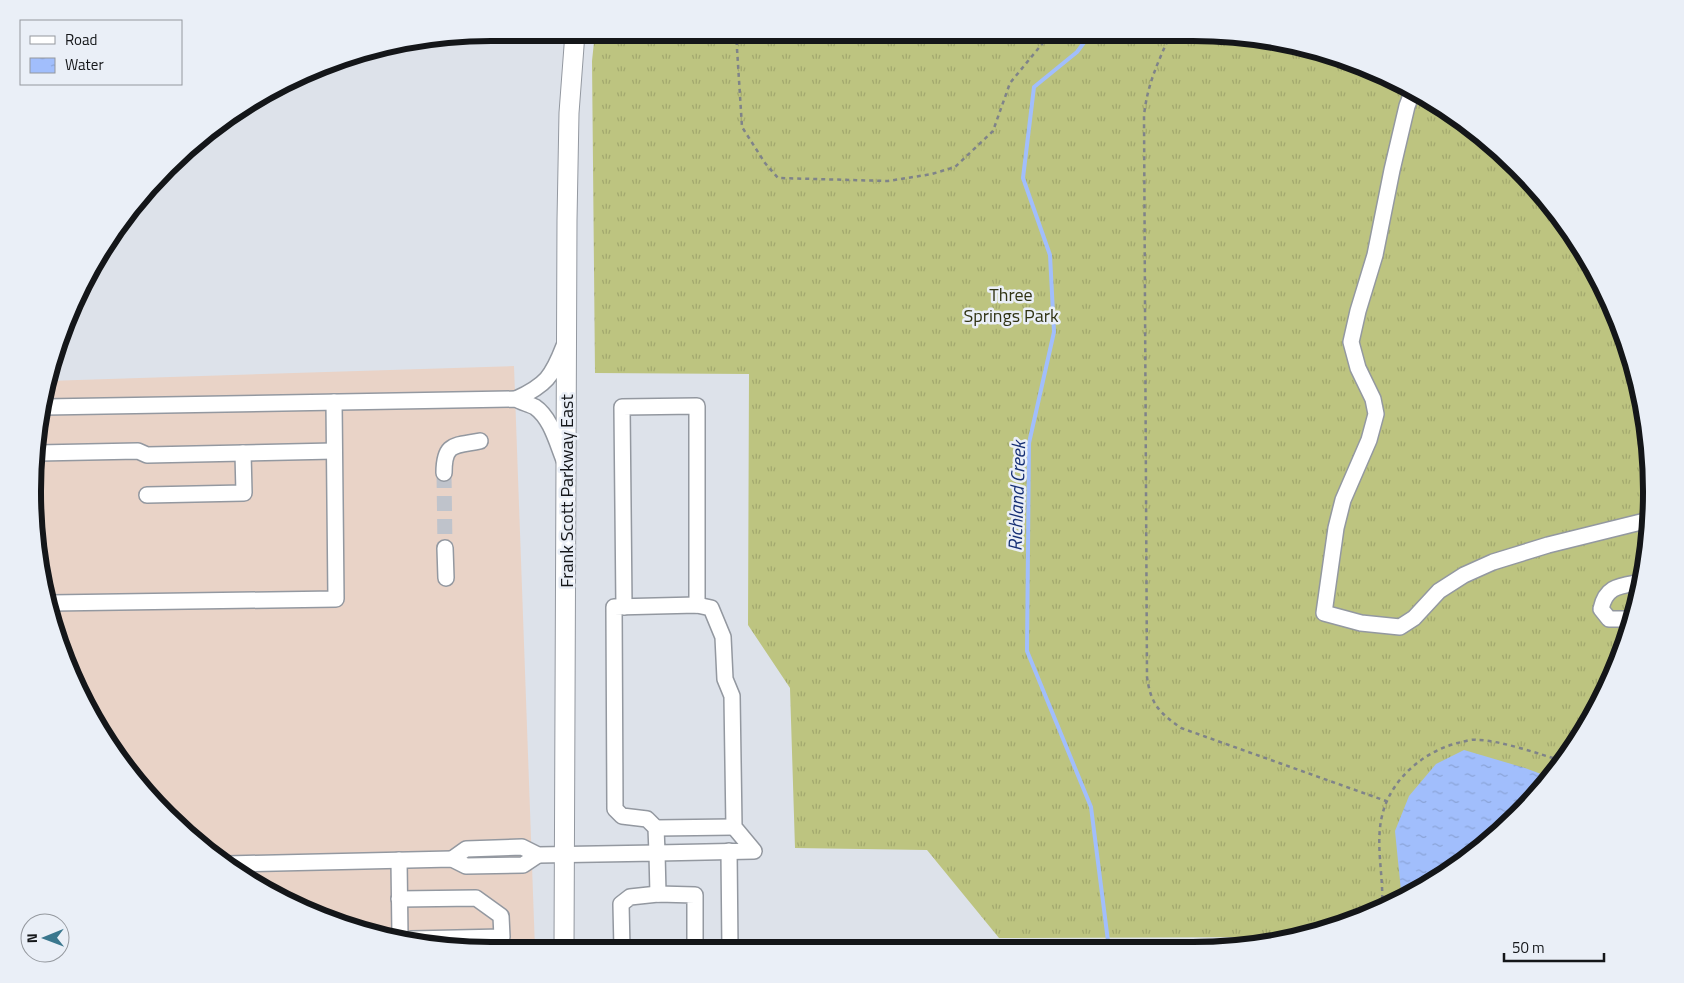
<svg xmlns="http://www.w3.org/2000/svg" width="1684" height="983" font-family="'Titillium Web',sans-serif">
	<defs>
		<pattern id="grass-tufts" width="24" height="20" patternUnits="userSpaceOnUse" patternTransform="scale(1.25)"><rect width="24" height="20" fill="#bdc480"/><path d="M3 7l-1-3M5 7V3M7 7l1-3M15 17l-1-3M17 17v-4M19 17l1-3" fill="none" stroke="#a2a86e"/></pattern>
		<pattern id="water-ripples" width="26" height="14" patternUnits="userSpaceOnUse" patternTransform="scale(1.25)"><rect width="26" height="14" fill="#a1befc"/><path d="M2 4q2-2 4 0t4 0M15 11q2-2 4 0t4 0" fill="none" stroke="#8aa3d7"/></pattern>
	</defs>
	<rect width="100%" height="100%" fill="#dde2ea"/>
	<polygon fill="#e9d3c7" points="514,366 535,949 461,949 344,926 237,873 128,771 57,639 33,492 47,381"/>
	<polygon fill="url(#grass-tufts)" points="595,33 1223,34 1340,57 1447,110 1517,167 1574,236 1616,316 1643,402 1651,491 1643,581 1617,667 1574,746 1517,816 1422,889 1340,926 1285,937 999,938 927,850 795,848 790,688 748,625 749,374 595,373 592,61"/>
	<polygon fill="url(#water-ripples)" points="1464,750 1525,768 1549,777 1517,816 1422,889 1400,899 1401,891 1395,831 1409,796 1436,764"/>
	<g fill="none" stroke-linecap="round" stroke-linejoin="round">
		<polyline stroke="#a1befc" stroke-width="4" points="1091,33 1077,52 1034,87 1023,178 1050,255 1054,332 1029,443 1027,651 1091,807 1109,949"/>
		<polyline stroke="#bfc3cb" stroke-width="15" stroke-dasharray="15 8" stroke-linecap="butt" points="444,473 445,548"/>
		<defs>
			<g id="minor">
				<polyline points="1412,93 1407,106 1392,170 1375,255 1358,311 1351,342 1358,368 1373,399 1376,414 1369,440 1343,500 1336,528 1324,613 1361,623 1400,627 1414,618 1439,591 1464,575 1493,562 1548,545 1649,520"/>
				<path d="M516,399C546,385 552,377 564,346"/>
				<path d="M44,407L516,399C521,402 529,404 535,407C551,418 557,443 564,460"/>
				<polyline points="38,453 138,451 147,455 334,451"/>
				<path d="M444,473C444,442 455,446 480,441"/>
				<polyline points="147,495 244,493 243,453"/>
				<polyline points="445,548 446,578"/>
				<polyline points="51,603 336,599 334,402"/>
				<polygon points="697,605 711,608 723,637 725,679 732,696 734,827 754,851 657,853 656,828 647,819 622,816 615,809 614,607"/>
				<polyline points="624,607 622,407 697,406 697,605"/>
				<path d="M1631,619H1609L1601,609C1606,585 1621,586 1642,582"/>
				<polyline points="656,828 734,827"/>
				<polyline points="729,851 730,949"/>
				<polyline points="452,859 466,849 522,847 538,855 657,853 658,894"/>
				<polyline points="399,860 400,937"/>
				<polyline points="227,864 452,859 466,866 523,865 538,855"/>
				<polyline points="399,899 476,898 501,916 502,937 411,939"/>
				<polyline points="622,949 621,904 630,897 658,894 695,895 695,949"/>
			</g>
			<polyline id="major" points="564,949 567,220 569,113 575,33"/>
		</defs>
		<use href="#minor" stroke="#9398a0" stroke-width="18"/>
		<use href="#major" stroke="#9398a0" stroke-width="21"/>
		<g stroke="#7f8389" stroke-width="2.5" stroke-dasharray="4 4" stroke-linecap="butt">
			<polyline points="736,33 742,127 765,163 778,178 888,181 932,174 955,167 993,131 1010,83 1051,33"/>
			<path d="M1171,33C1158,62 1147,85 1144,116L1147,677C1151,705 1159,712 1181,728L1386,801"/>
			<path d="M1382,907C1384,877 1375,845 1382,816C1390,779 1426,749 1462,742C1466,741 1472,739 1477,740C1499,740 1540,754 1562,761"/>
		</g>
		<use href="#minor" stroke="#fff" stroke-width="15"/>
		<use href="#major" stroke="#fff" stroke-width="19"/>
	</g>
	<g text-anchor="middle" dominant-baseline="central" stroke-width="5" stroke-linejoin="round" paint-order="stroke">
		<g font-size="18" fill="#303313" stroke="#eaeff7">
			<text x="1011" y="294">Three<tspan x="1011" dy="21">Springs Park</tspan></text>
		</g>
		<g font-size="18" fill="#141619" stroke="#eaeff7">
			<text transform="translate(566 491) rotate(-90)">Frank Scott Parkway East</text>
		</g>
		<g font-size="19" font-style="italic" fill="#152f74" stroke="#eaeff7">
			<text transform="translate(1016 496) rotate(-88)">Richland Creek</text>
		</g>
	</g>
	<path d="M0 0H1684V983H0ZM491 41H1193A450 450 0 0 1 1643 491V492A450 450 0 0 1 1193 942H491A450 450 0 0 1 41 492V491A450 450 0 0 1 491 41Z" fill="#eaeff7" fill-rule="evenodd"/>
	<path fill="none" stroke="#141619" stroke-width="6" d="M491 41H1193A450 450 0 0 1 1643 491V492A450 450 0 0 1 1193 942H491A450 450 0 0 1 41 492V491A450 450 0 0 1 491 41Z"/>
	<rect x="20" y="20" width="162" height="65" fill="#eaeff7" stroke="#94989e"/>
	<rect x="30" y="36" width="25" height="8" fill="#ffffff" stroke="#94989e"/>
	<text x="65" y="45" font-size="15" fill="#141619">Road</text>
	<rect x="30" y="58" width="25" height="15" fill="url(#water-ripples)" stroke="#94989e"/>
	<text x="65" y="70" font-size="15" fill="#141619">Water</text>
	<g transform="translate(45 938) rotate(269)"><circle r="24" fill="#eaeff7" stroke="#94989e"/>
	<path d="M0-4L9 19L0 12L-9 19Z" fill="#3a778e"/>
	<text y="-8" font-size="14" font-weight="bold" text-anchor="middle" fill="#141619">N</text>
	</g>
	<path d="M1504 953v8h100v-8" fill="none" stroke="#141619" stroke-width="2.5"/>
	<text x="1512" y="953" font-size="15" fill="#141619" stroke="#eaeff7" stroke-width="4" paint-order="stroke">50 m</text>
</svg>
